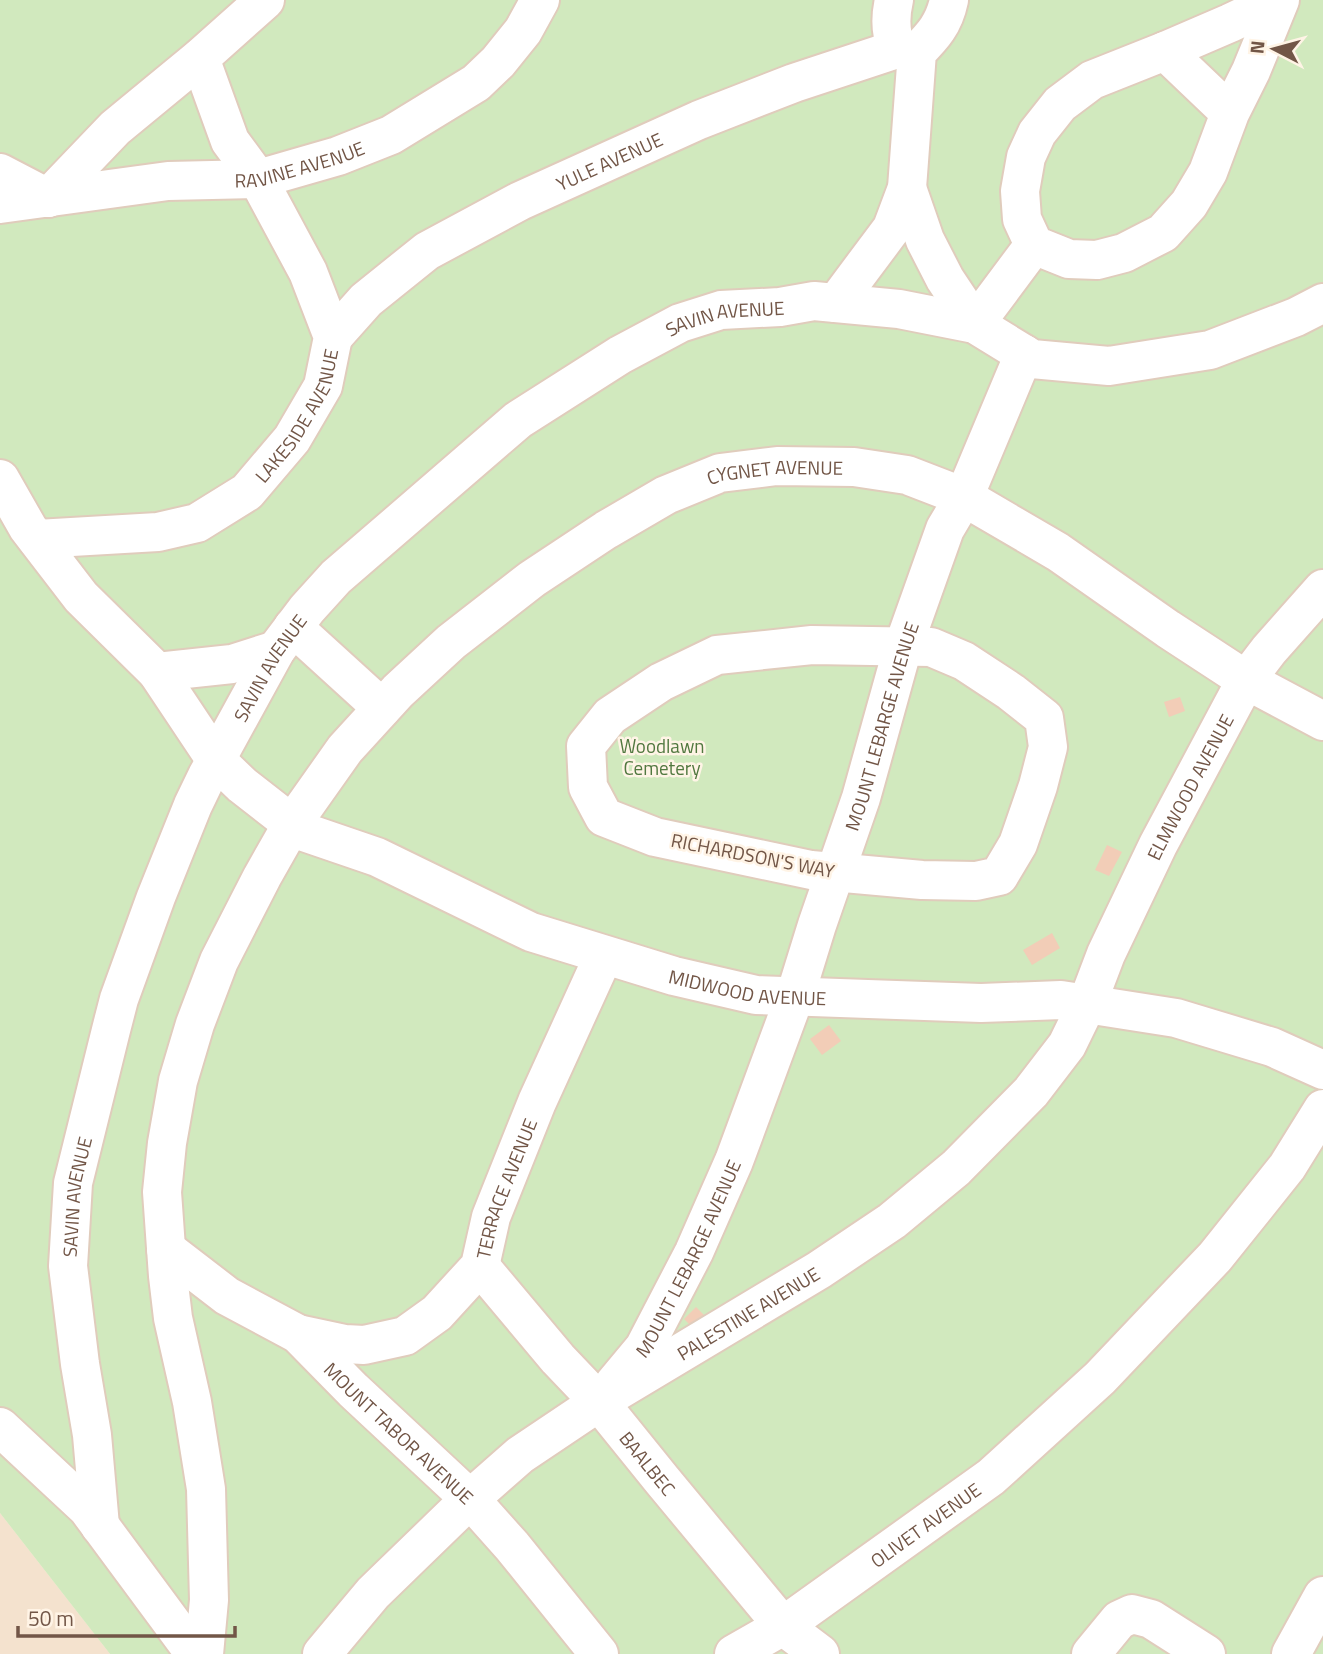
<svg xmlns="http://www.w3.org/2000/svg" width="1323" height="1654" font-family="'Titillium Web',sans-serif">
	<rect width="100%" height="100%" fill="#fcf0df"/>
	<polygon fill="#f4e2ce" points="0,1513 110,1654 0,1654"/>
	<polygon fill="#d1e9be" points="0,0 1323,0 1323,1654 110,1654 0,1513"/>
	<g fill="#f2cdb7">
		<polygon points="1180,697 1185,711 1169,717 1164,702"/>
		<polygon points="1107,845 1122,852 1109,876 1095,870"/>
		<polygon points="1052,933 1060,948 1032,965 1023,950"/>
		<polygon points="829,1025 841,1041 822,1055 810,1039"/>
		<polygon points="696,1307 708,1319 696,1331 684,1319"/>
	</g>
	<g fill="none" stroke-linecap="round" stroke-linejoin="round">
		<defs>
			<g id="minor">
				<path d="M894,0C890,17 890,33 897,49"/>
				<polyline points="1165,51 1230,23 1278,0"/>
				<polyline points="1230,113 1165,51 1092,80 1060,104 1037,133 1026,157 1020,191 1022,219 1034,245 1069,259 1097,260 1124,253 1163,233 1189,204 1208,172 1230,113 1251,71 1280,0"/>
				<polyline points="0,173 48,198"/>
				<polyline points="907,188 925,240 945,279 975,324"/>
				<polyline points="48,198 115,128 200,58 265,0"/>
				<path id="s1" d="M0,204L168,181L258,179L338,156L391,135L476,83L498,62L523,31L540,0"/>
				<path d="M836,303L892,228L907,188L917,52C933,36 944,24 949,0"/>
				<polyline points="975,324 1034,245"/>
				<path id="s2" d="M333,337L366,300L427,251L520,201L699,120L794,83L897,49L917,52"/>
				<polyline points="0,479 28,528 81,597 157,672 232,664 276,650"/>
				<path id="s3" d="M37,539L158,532L197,523L247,492L292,439L323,386L333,337L308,272L258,179L230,141L200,58"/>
				<polyline points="293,627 382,708"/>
				<polygon points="812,645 931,647 964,661 1011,692 1044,718 1048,747 1038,786 1018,844 999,876 976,881 922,880 811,870 655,837 604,817 588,787 586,746 610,716 661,682 717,655"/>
				<path id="s4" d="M157,672L215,759L242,785L301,831L377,857L531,932L674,976L756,995L981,1003L1061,1000L1176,1018L1272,1047L1323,1070"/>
				<path id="s5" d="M166,1249L227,1296L298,1334L353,1390L470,1499L512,1546L599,1654"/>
				<path id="s6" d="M480,1266L558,1359L599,1402L662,1480L783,1626L820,1654"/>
				<path id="s7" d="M298,1334L345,1344L364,1345L405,1336L437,1313L480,1266L491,1217L537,1102L604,955"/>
				<path id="s8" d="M614,1384L644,1348L694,1252L734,1161L795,996L817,925L861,798L903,647L945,529L964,497L1024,354"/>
				<polyline points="0,1427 87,1508 195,1654"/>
				<path id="s9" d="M100,1526L92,1435L80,1364L68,1266L73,1183L111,1030L119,999L156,897L193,805L207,776L276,650L307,609L336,577L518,420L620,355L680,323L721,310L780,307L814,301L899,309L975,324L1032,359L1109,366L1210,350L1296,317L1323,303"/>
				<path id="s10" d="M204,1654L209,1600L206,1489L192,1402L173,1318L168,1276L162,1192L167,1143L178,1081L195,1024L219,961L262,877L292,824L345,749L398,691L451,642L532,579L606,530L666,495L720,473L777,466L854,467L907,475L964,497L1058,552L1168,629L1246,680L1323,721"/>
				<path id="s11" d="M322,1654L373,1593L470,1499L520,1455L599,1402L819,1270L892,1221L956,1168L1031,1092L1067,1045L1087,1004L1106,954L1158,845L1246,680L1269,650L1323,589"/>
				<path id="s12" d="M734,1654L783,1626L991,1477L1100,1378L1215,1257L1287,1167L1323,1109"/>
				<polyline points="1091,1654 1119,1620 1132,1614 1151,1619 1206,1654"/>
				<polyline points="1291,1654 1323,1596"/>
			</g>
		</defs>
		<use href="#minor" stroke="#e0ccbc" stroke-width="42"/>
		<use href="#minor" stroke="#fff" stroke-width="38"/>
	</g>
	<g text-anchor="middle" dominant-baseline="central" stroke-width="5" stroke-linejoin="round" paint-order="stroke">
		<g font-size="19" fill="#725647" stroke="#fff4e6">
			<text stroke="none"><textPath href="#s1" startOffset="303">RAVINE AVENUE</textPath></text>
			<text stroke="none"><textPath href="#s2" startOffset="331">YULE AVENUE</textPath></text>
			<text stroke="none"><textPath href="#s9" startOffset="1488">SAVIN AVENUE</textPath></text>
			<text stroke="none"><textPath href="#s3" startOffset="313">LAKESIDE AVENUE</textPath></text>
			<text stroke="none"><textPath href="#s10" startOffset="1477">CYGNET AVENUE</textPath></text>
			<text stroke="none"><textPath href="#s9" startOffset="900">SAVIN AVENUE</textPath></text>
			<text stroke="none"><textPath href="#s8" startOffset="714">MOUNT LEBARGE AVENUE</textPath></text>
			<text stroke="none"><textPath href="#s11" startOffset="1256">ELMWOOD AVENUE</textPath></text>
			<text transform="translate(753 855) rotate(11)">RICHARDSON'S WAY</text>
			<text stroke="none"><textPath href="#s4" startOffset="693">MIDWOOD AVENUE</textPath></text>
			<text stroke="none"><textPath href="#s7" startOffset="294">TERRACE AVENUE</textPath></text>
			<text stroke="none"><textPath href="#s9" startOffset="332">SAVIN AVENUE</textPath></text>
			<text stroke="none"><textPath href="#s8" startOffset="147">MOUNT LEBARGE AVENUE</textPath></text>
			<text stroke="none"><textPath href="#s11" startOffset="550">PALESTINE AVENUE</textPath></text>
			<text stroke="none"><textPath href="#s5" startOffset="299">MOUNT TABOR AVENUE</textPath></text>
			<text stroke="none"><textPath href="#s6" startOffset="259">BAALBEC</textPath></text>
			<text stroke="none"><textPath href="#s12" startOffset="231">OLIVET AVENUE</textPath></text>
		</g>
		<g font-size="19" fill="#51783f" stroke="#fff4e6">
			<text x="662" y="745">Woodlawn<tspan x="662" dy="22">Cemetery</tspan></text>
		</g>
	</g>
	<g transform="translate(1274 49) rotate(276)" stroke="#fff4e6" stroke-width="5" paint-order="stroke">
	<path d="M0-5L12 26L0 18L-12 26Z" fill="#725647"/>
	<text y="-10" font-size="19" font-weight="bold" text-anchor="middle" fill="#725647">N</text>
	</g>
	<path d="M18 1626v10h217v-10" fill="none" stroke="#725647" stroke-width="3.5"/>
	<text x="28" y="1626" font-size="21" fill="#725647" stroke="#fff4e6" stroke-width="5" paint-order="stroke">50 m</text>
</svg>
